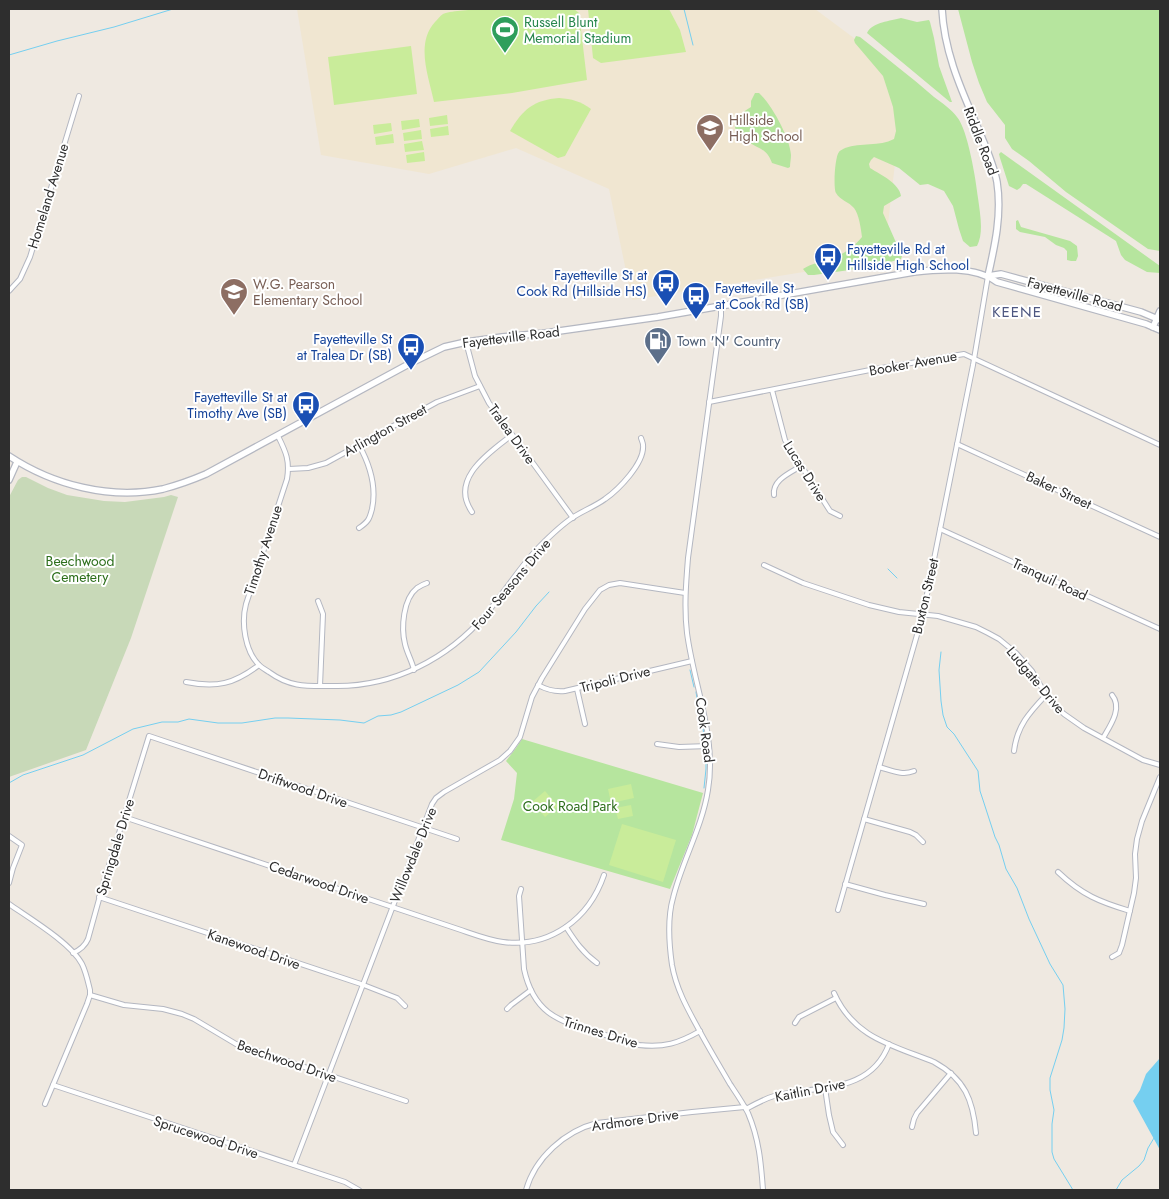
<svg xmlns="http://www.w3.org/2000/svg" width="1169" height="1199" font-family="Jost,sans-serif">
	<rect width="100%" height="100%" fill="#efe9e1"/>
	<polygon fill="#f0e6d1" points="297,9 815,9 905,76 884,259 632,300 609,189 516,148 429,174 321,155"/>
	<g fill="#b6e59e">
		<polygon points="958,9 1160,9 1160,251 1148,249 1066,192 1029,161 1012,149 1005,138 1005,125 987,102 979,83 972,62"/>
		<path d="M901,18L917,22L929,20L930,22L934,38L939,66L952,102H950L867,33C872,22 891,21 901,18Z"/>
		<path d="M856,36L860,37C885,57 910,76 934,97C942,103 951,109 957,117C968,130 976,180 978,198C980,213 984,233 977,246L970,247L963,241L959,229L953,206L944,191L928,184L920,185L899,168L874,157L871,160L869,164L870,168C881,175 899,183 901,196L884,206L883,213L902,256L901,259L871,267L814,275H808L803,269C812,263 822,262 833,258C844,254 855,246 862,237C861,229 859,214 854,208C849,202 840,200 836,193C833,188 835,156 839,152C839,151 845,148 845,148C861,142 879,147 894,139L896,131L893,107L883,76L855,43L854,40Z"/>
		<path d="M755,93H759C772,105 790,138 791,155C791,159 790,163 790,167L788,168L772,163C767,148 758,149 747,141C743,137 739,133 735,128C736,118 742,112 751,107V101Z"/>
		<polygon points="1001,152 1160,266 1160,273 1147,272 1125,260 1121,255 1116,241 1026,184 1023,184 1020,188 1017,190 1009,186 1000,158 999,154"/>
		<polygon points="1018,220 1021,227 1070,241 1077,246 1078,256 1076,261 1071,261 1067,260 1067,251 1064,248 1056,245 1045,237 1020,232 1016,229 1016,221"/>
		<polygon points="522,739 703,793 692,835 670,889 501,840 514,799 517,773 506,761 516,748"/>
	</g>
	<polygon fill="#c8d9b8" points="22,477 26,477 48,488 67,495 104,501 125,502 164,497 171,495 178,497 131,638 86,750 9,777 9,497 18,480"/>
	<g fill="#c9ec9a">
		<path d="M479,9H574L579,13L587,80L512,93L434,102C429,77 415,44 435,22C437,20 440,16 443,14C449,11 471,10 479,9Z"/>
		<polygon points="588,9 669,9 680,30 686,52 601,63 593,58"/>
		<polygon points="411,46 417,94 334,105 328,57"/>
		<path d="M559,98C572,99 580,101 591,109L565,156L558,158L510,131C523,109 534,100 559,98Z"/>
		<polygon points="447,115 448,124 430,126 429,118"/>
		<polygon points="419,119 420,127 402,130 401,121"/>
		<polygon points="391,123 392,131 374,134 373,125"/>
		<polygon points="448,126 449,135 431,137 430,129"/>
		<polygon points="421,130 422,139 404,141 403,133"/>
		<polygon points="393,134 394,143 376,145 375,137"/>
		<polygon points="422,141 424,150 405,152 404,144"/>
		<polygon points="424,152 425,161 407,163 406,155"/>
		<polygon points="631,784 634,798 611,803 608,789"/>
		<polygon points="545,791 558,806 545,817 532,802"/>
		<polygon points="631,805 633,816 618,819 615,808"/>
		<polygon points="622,824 676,840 663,882 609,865"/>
	</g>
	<polygon fill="#75cff0" points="1160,1058 1160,1150 1133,1101 1140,1090 1146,1074"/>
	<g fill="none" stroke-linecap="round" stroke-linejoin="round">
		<g stroke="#75cff0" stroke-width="1">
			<polyline points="684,9 693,45"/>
			<polyline points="9,55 57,41 114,27 173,9"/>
			<polyline points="888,569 897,578"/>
			<polyline points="941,652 939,670 941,701 943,715 947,727 954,734 978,771 980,791 983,800 995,837 999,845 1006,869 1017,888 1029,919 1050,964 1063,985 1065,1009 1064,1028 1062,1040 1050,1078 1050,1090 1054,1110 1052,1124 1052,1152 1054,1159 1073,1190"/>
			<polyline points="690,670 694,687"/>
			<polyline points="696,692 698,704"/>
			<polyline points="699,709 702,722"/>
			<polyline points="703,728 704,737"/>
			<polyline points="9,783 23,775 83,755 133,729 162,722 178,722 189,719 218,723 242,723 275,718 288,718 340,720 364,723 378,716 391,715 401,712 458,685 479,672 516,632 536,606 549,592"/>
			<polyline points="704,788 706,769 706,755"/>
			<polyline points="1116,1190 1122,1180 1139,1166 1144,1160 1148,1148 1154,1138"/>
		</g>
		<defs>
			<g id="street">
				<polyline points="9,291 20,279 30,257 79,96"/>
				<path d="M721,305V316L688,558C686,583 684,608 687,633C694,686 717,737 708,790C702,828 682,861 673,898C667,919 669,944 672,965C676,988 687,1008 698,1028C708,1047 719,1065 730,1084C736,1093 743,1103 748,1113C759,1139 761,1162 763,1190"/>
				<polyline points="466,342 475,376 489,403 573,518"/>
				<polyline points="772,390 785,440 830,511 840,516"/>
				<polyline points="709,402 870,370 964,354 1160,445"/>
				<path d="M278,436C286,452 290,461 287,479L246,604C241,623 245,651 259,665C262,668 266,670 269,672C291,688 308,686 334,686C393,687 448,659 486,614C505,592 520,566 540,546C550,536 560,526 572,518C582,511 594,507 605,499C618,490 645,463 643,445C643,443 642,441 641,438"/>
				<polyline points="957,444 1160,537"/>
				<path d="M359,445C370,465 377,486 372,509C371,513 370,517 368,520C366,523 362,526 359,528"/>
				<polyline points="289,469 308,468 326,463 437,402 480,386"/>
				<path d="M774,495C772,480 790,473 801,466"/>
				<path d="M472,512C449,479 489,453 512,435"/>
				<polyline points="940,529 1160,629"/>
				<polyline points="764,565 803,583 869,605 899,612 938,616 976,627 988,633 999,639 1016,653 1032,671 1046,695 1055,706 1064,714 1084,728 1143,760 1160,765"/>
				<polyline points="318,601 323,614 320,686"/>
				<path d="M414,670C412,661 407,653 405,644C401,628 403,599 417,588C420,586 424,584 427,583"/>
				<path d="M186,682C217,688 234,684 259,665"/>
				<path d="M538,685C547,690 555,692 565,691L692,661"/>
				<polyline points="577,689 585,724"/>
				<path d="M1103,738C1110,726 1123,708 1112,695"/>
				<polyline points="657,744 679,747 709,746"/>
				<path d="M1014,751C1017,726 1029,713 1046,695"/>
				<path d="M879,767C891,770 902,776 914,771"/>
				<path d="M124,817L458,929C473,934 488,940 503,942C550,948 589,919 604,875"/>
				<polyline points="864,819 910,832 916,835 923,842"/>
				<polyline points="9,836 22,845 13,868 9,883"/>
				<path d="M1058,872C1082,895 1100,902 1130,911"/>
				<polyline points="845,884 885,895 924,904"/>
				<path d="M521,889L519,896L524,969C533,1011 556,1021 594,1032C609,1036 624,1040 639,1045C664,1048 679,1043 700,1031"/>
				<polyline points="99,897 361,984 397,998 405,1006"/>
				<path d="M9,904C29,918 71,943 82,964C86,972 88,982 90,990V995L87,1004L45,1104"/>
				<polyline points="838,910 923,614 973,365 988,276"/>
				<path d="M566,927C575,941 583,953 597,963"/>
				<path d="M73,953C80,950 85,946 88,939L103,885L149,736L457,839"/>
				<polyline points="1112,957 1119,953 1122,945 1134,893 1136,878 1135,854 1137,839 1142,821 1160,777"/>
				<path d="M834,993C854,1038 892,1045 934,1062C965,1079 973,1100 976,1133"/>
				<polyline points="90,995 124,1005 163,1009 182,1014 194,1019 236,1044 406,1101"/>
				<polyline points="507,1009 511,1005 531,990"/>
				<polyline points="795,1023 799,1017 836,998"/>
				<polyline points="53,1085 345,1182 359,1190"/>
				<polyline points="825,1088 829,1115 833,1132 843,1145"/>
				<path d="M746,1109C755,1104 764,1099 774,1096C816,1085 870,1095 889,1044"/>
				<polyline points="912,1127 914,1119 917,1113 951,1073"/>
				<polyline points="294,1165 432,804 436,798 444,792 500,760 510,751 520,737 532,697 542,678 585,609 600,590 609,585 620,583 685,593"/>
				<path d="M526,1190C535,1158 565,1131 597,1123L692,1112L745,1107"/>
			</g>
			<g id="secondary">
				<path d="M942,9C944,49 959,85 975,121C983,141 993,161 997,182C1002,214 995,245 988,276"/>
				<polyline points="988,276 1001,274 1141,312 1160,320"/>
				<polyline points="1153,327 1160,311"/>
				<path d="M9,456C53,485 110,500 163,489C178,485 192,480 206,474L407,365L444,347L466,342L502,337L545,333L658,317L914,272C939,269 975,266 997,282L1146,324L1160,330"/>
				<polyline points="9,480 17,462"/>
			</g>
		</defs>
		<use href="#street" stroke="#b4b7c1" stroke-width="6"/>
		<use href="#secondary" stroke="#b4b7c1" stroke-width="8"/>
		<use href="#street" stroke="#fff" stroke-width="4"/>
		<use href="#secondary" stroke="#fff" stroke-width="5.5"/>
	</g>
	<defs>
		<symbol id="stadium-pin" viewBox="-11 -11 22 30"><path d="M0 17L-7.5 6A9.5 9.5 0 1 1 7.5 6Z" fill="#2e9e5b" stroke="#fff"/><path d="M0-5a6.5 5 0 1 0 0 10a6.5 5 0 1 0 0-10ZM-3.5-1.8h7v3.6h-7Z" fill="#fff"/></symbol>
		<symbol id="school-pin" viewBox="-11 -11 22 30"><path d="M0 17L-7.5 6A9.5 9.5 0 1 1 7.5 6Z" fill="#8d6e63" stroke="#fff"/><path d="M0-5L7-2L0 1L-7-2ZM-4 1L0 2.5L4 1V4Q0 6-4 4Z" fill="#fff"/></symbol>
		<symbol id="bus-pin" viewBox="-11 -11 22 30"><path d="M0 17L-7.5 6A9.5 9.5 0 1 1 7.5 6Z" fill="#1a4fb4" stroke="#fff"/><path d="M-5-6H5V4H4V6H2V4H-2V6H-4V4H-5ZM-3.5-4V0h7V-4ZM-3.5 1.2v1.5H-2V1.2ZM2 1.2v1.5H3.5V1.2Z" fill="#fff"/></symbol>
		<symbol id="fuel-pin" viewBox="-11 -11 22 30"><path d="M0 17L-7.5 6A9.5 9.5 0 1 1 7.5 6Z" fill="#5c6f8a" stroke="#fff"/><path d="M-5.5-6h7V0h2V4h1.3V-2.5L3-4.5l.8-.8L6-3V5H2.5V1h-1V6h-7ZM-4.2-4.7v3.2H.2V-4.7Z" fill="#fff"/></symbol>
	</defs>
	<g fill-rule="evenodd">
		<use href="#stadium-pin" x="489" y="14" width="32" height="43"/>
		<use href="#school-pin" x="694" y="112" width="32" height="43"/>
		<use href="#bus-pin" x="812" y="241" width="32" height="43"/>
		<use href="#bus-pin" x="650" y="267" width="32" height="43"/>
		<use href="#school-pin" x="218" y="276" width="32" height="43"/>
		<use href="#bus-pin" x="680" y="280" width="32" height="43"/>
		<use href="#fuel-pin" x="642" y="325" width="32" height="43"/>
		<use href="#bus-pin" x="395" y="331" width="32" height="43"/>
		<use href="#bus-pin" x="290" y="389" width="32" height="43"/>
	</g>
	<g text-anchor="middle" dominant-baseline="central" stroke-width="4" stroke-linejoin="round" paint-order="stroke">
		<g font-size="14" fill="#27864d" stroke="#fff" text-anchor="start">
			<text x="524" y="22">Russell Blunt<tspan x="524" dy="16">Memorial Stadium</tspan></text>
		</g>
		<g font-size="14" fill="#785e54" stroke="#fff" text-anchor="start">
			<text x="729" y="120">Hillside<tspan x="729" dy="16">High School</tspan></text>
			<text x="253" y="284">W.G. Pearson<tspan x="253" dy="16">Elementary School</tspan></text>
		</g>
		<g font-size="14" fill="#2e2e2e" stroke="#fff">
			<text transform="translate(981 141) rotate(69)">Riddle Road</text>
			<text transform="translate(48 196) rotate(-73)">Homeland Avenue</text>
			<text transform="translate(1075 294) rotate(15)">Fayetteville Road</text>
			<text transform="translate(511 337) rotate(-7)">Fayetteville Road</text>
			<text transform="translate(913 363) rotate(-10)">Booker Avenue</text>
			<text transform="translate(385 430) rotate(-29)">Arlington Street</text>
			<text transform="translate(512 434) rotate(54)">Tralea Drive</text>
			<text transform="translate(805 471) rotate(58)">Lucas Drive</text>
			<text transform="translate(1059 490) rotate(25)">Baker Street</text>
			<text transform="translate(263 550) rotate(-72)">Timothy Avenue</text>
			<text transform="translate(1050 579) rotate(25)">Tranquil Road</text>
			<text transform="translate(511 584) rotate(-50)">Four Seasons Drive</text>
			<text transform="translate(925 596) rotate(-77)">Buxton Street</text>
			<text transform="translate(615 679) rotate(-14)">Tripoli Drive</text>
			<text transform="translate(1036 680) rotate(50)">Ludgate Drive</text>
			<text transform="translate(705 730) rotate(82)">Cook Road</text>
			<text transform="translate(303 788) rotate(19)">Driftwood Drive</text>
			<text transform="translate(115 847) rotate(-73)">Springdale Drive</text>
			<text transform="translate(413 855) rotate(-68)">Willowdale Drive</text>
			<text transform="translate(319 882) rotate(19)">Cedarwood Drive</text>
			<text transform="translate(254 949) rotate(19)">Kanewood Drive</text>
			<text transform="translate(601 1032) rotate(17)">Trinnes Drive</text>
			<text transform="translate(287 1061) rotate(19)">Beechwood Drive</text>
			<text transform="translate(810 1090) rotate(-11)">Kaitlin Drive</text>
			<text transform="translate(635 1120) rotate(-8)">Ardmore Drive</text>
			<text transform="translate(206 1137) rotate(18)">Sprucewood Drive</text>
		</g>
		<g font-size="14" fill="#164399" stroke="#fff" text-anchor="end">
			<text x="847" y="249" text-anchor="start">Fayetteville Rd at<tspan x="847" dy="16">Hillside High School</tspan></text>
			<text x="647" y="275">Fayetteville St at<tspan x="647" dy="16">Cook Rd (Hillside HS)</tspan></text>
			<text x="715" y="288" text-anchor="start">Fayetteville St<tspan x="715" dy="16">at Cook Rd (SB)</tspan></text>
			<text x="392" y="339">Fayetteville St<tspan x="392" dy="16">at Tralea Dr (SB)</tspan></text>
			<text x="287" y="397">Fayetteville St at<tspan x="287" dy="16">Timothy Ave (SB)</tspan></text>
		</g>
		<g font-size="14" fill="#4e5e75" stroke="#fff" text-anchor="start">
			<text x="677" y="341">Town 'N' Country</text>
		</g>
		<g font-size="14" fill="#2c6e1b" stroke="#fff">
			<text x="80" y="561">Beechwood<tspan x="80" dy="16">Cemetery</tspan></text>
			<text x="570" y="806">Cook Road Park</text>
		</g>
		<g font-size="15" letter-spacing="1" fill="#4d5680" stroke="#fff">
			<text x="1017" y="312">KEENE</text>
		</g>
	</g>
	<rect width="1169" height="1199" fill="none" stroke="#2e2e2e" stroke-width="20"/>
</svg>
